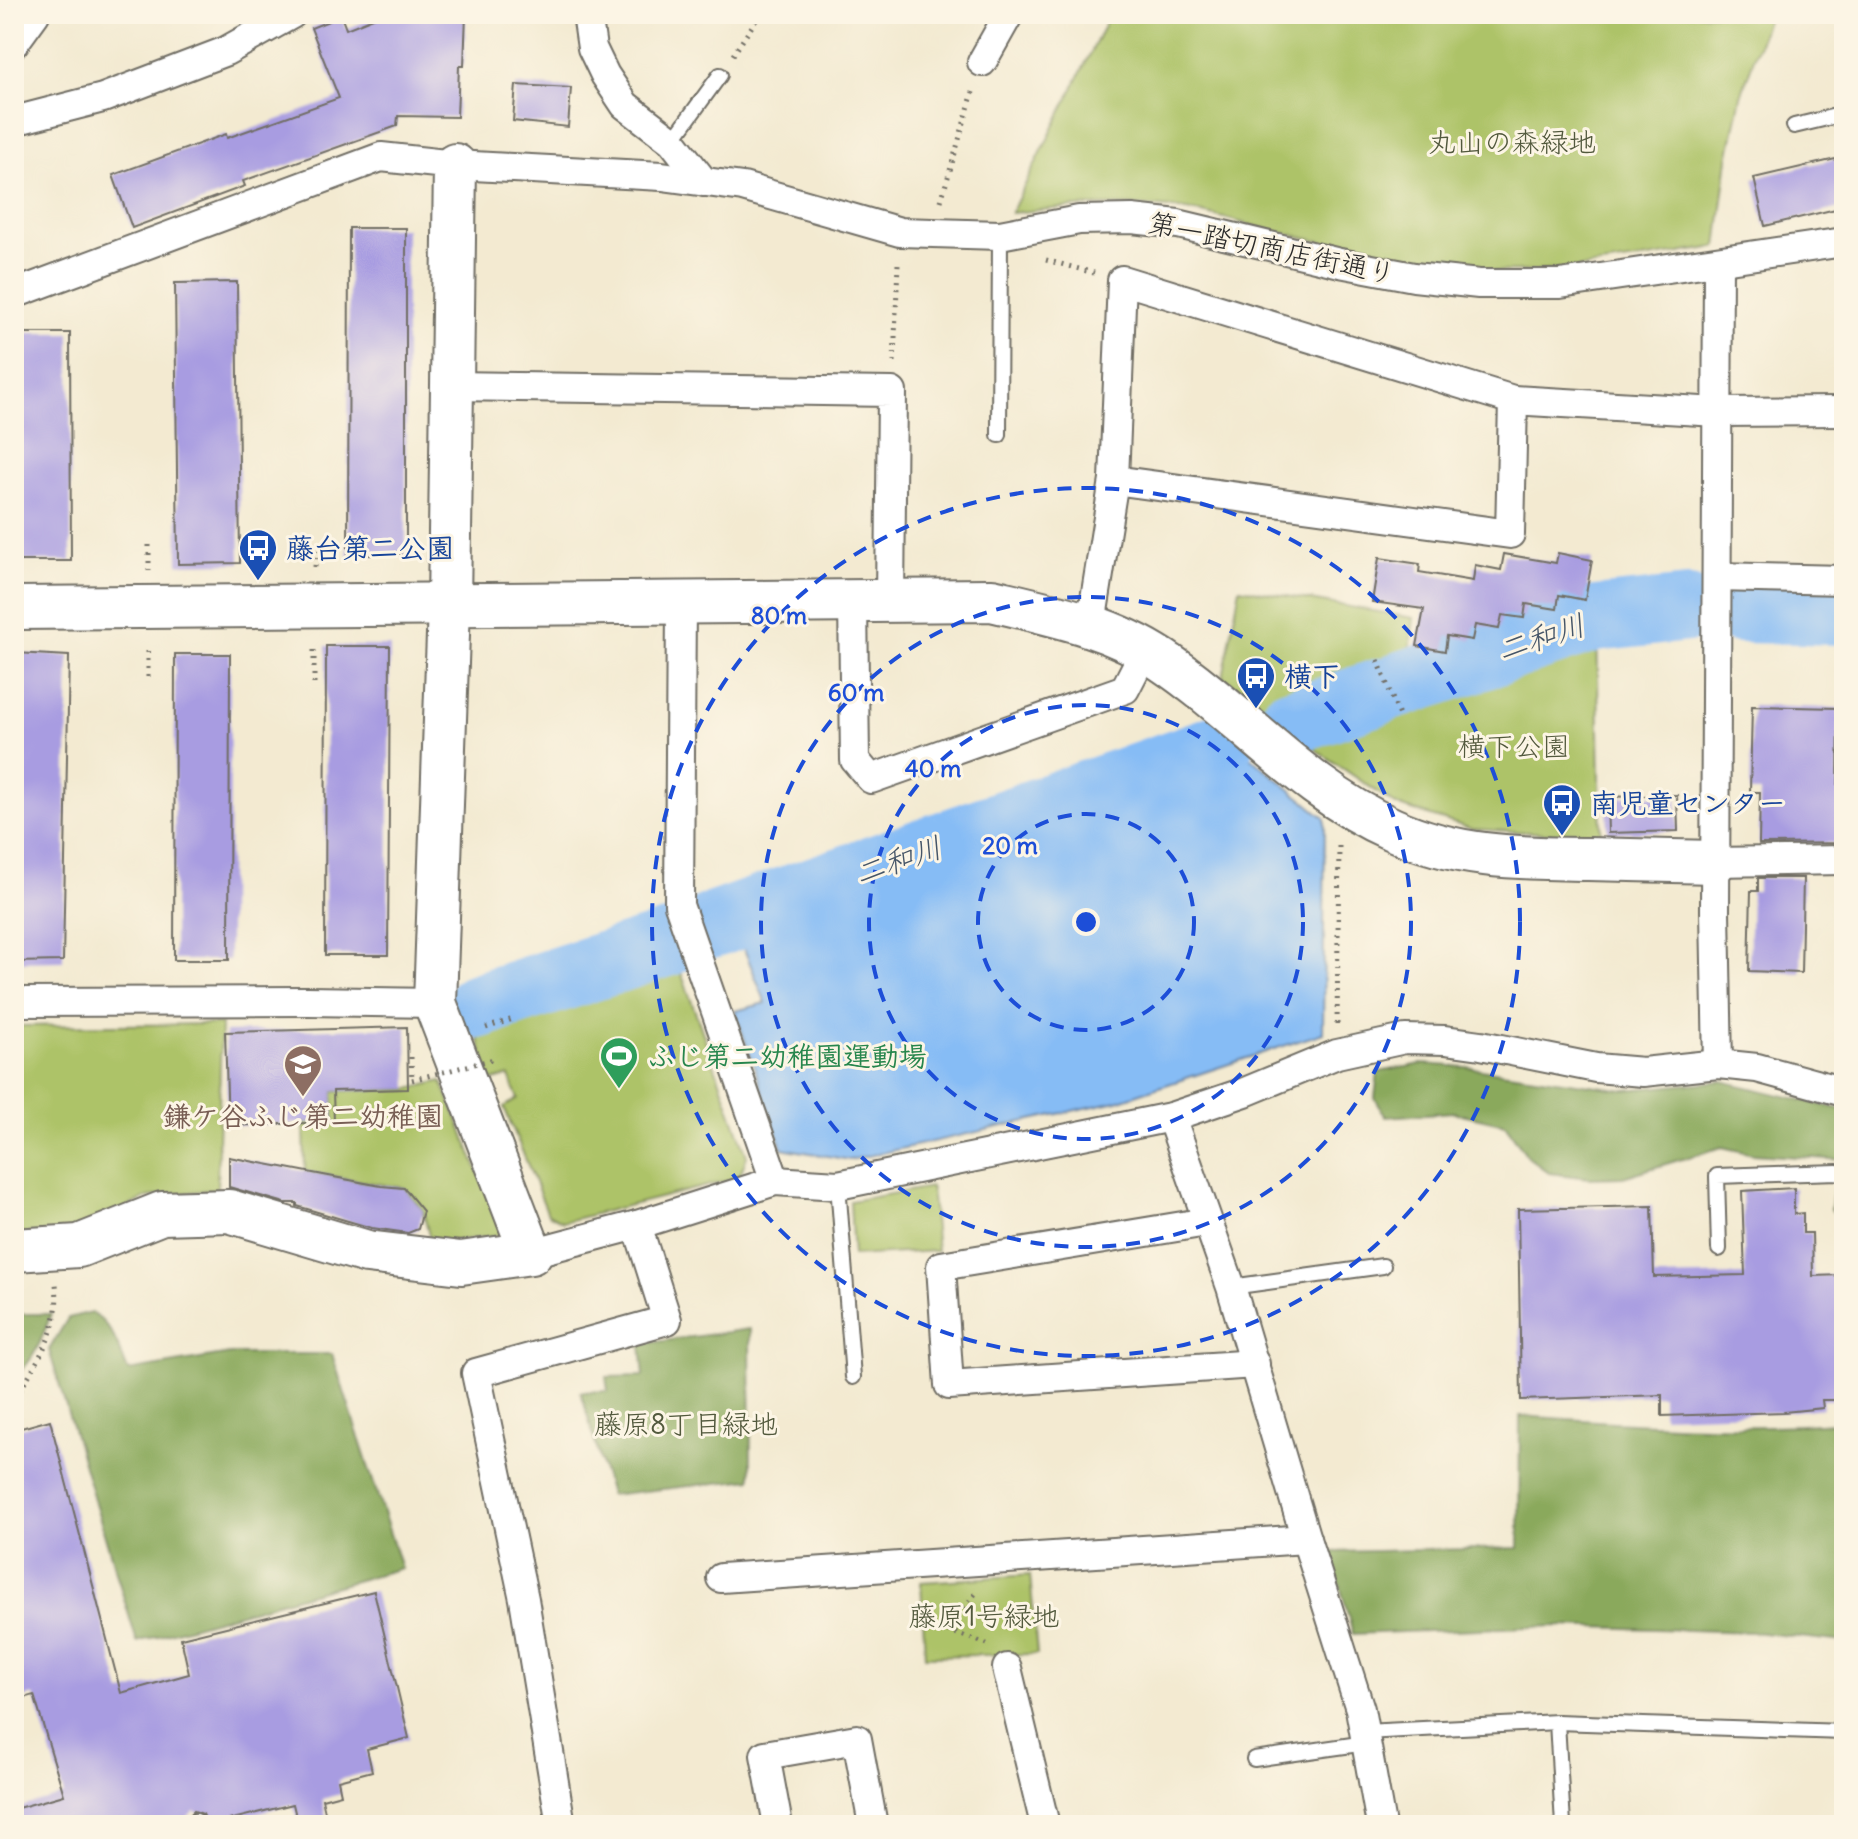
<svg xmlns="http://www.w3.org/2000/svg" width="1858" height="1839" font-family="Delius,'Klee One',sans-serif">
	<rect width="100%" height="100%" fill="#fcf5e5"/>
	<filter id="ink" filterUnits="userSpaceOnUse"><feTurbulence type="fractalNoise" baseFrequency=".0125" numOctaves="2"/><feDisplacementMap in="SourceGraphic" scale="16" xChannelSelector="R" yChannelSelector="G"/><feConvolveMatrix kernelMatrix="1 2 1 2 8 2 1 2 1" color-interpolation-filters="sRGB"/></filter>
	<filter id="wash" filterUnits="userSpaceOnUse"><feTurbulence type="fractalNoise" baseFrequency=".006" numOctaves="4" result="noise"/><feDisplacementMap in="SourceGraphic" scale="32" xChannelSelector="R" yChannelSelector="G"/><feGaussianBlur stdDeviation="1.8" result="paint"/><feColorMatrix in="noise" values="0 0 0 0 0 0 0 0 0 0 0 0 0 0 0 0 0 1.4 0 .05"/><feComposite in="paint" operator="in"/></filter>
	<g filter="url(#wash)">
		<rect width="100%" height="100%" fill="#f3ead1"/>
		<g fill="#adc368" stroke="#6c774a" stroke-width="2">
			<path d="M1110,14H1769L1741,96L1728,159L1717,247C1638,259 1557,277 1477,270C1405,263 1333,244 1263,228C1238,222 1212,214 1186,210C1127,201 1070,207 1011,213Z"/>
			<polygon points="1240,588 1414,618 1408,668 1271,714 1223,677"/>
			<polygon points="1597,625 1601,836 1472,829 1396,805 1296,736"/>
			<polygon points="673,950 747,1156 739,1178 563,1222 548,1214 504,1107 518,1099 509,1076 491,1081 473,1021"/>
			<polygon points="221,1024 217,1189 148,1197 72,1233 14,1233 14,1026"/>
			<polygon points="442,1081 504,1235 431,1244 423,1211 404,1188 305,1172 304,1123 334,1122 333,1091 408,1089"/>
			<polygon points="931,1187 937,1251 853,1256 850,1201"/>
			<polygon points="1030,1575 1037,1654 925,1656 921,1582"/>
		</g>
		<g fill="#8aa95c" stroke="#5a6a44" stroke-width="2">
			<polygon points="1422,1064 1466,1067 1625,1090 1722,1081 1844,1110 1844,1160 1753,1154 1722,1147 1623,1177 1589,1178 1549,1173 1528,1157 1505,1124 1453,1112 1386,1117 1375,1098 1378,1072"/>
			<polygon points="1834,1189 1844,1189 1844,1225 1831,1209"/>
			<path d="M91,1312C114,1327 118,1347 128,1371L230,1354H332L401,1568L137,1642L49,1350L68,1318Z"/>
			<path d="M14,1314H51C43,1336 34,1363 14,1376Z"/>
			<polygon points="750,1329 751,1479 610,1495 581,1392 608,1391 606,1377 644,1376 641,1344"/>
			<path d="M1520,1416C1628,1423 1736,1432 1844,1422V1642L1753,1632L1557,1626L1353,1634L1331,1552L1519,1548Z"/>
		</g>
		<polygon fill="#86bcf5" stroke="#587490" stroke-width="2" points="1247,754 1325,818 1323,1033 1117,1101 850,1160 782,1148 735,1011 766,1003 740,939"/>
		<g fill="none" stroke-linecap="round" stroke-linejoin="round">
			<g stroke="#86bcf5" stroke-width="66">
				<polyline points="1739,610 1844,612"/>
				<polyline points="1399,685 1595,619 1688,609"/>
				<polyline points="1290,722 1381,691"/>
				<polyline points="711,926 1221,746"/>
				<polyline points="477,1006 667,944"/>
			</g>
		</g>
		<g id="blocks">
			<g fill="#a89ce1">
				<polygon points="383,14 466,14 464,66 459,66 457,117 398,116 397,126 243,181 245,186 132,228 113,175 226,134 227,138 339,98 311,28 341,16 346,29"/>
				<polygon points="516,85 571,88 568,127 513,121"/>
				<polygon points="1844,157 1844,207 1765,226 1754,178"/>
				<polygon points="349,228 406,228 406,555 348,555"/>
				<polygon points="237,282 240,563 178,564 175,283"/>
				<polygon points="18,333 70,333 71,561 19,561"/>
				<polygon points="1558,553 1592,560 1585,600 1559,595 1557,609 1526,604 1524,618 1502,615 1499,629 1475,625 1472,640 1447,636 1445,651 1417,646 1424,609 1372,602 1379,558 1420,564 1419,572 1473,581 1475,565 1501,570 1504,554 1556,563"/>
				<polygon points="326,646 390,646 388,955 325,955"/>
				<polygon points="15,653 69,656 63,961 14,962"/>
				<polygon points="175,654 230,654 229,960 174,960"/>
				<polygon points="1752,706 1839,708 1838,786 1844,786 1844,843 1759,844 1760,792 1750,792"/>
				<polygon points="1677,795 1678,831 1608,833 1607,797"/>
				<polygon points="1758,878 1803,878 1801,973 1749,971 1751,891 1758,891"/>
				<polygon points="407,1027 408,1089 333,1091 334,1122 228,1126 225,1032"/>
				<polygon points="229,1157 381,1186 404,1188 423,1211 418,1229 408,1233 372,1228 297,1206 297,1203 285,1203 229,1187"/>
				<polygon points="1794,1188 1794,1214 1803,1213 1803,1233 1812,1233 1813,1276 1844,1275 1844,1400 1822,1400 1823,1408 1784,1412 1662,1416 1662,1395 1521,1400 1518,1209 1652,1206 1654,1277 1745,1275 1742,1191"/>
				<polygon points="50,1420 121,1693 189,1674 181,1638 374,1591 409,1738 367,1749 372,1771 338,1780 341,1794 322,1799 328,1825 298,1825 293,1804 208,1825 203,1814 194,1811 187,1818 187,1825 14,1825 14,1809 64,1795 34,1695 14,1701 14,1430"/>
			</g>
		</g>
	</g>
	<g filter="url(#ink)">
		<use href="#blocks" fill-opacity="0" stroke="#716e65" stroke-width="2"/>
		<g fill="none" stroke-linecap="round" stroke-linejoin="round">
			<defs>
				<g id="lane">
					<polyline points="1794,126 1844,114"/>
					<polyline points="672,141 720,75"/>
					<polyline points="999,435 1000,235"/>
					<polyline points="838,1185 853,1377"/>
					<polyline points="1719,1249 1717,1176 1837,1172 1844,1175"/>
					<polyline points="1231,1287 1383,1266"/>
					<polyline points="1557,1722 1563,1825"/>
					<polyline points="1364,1732 1557,1722 1844,1732"/>
					<polyline points="1254,1759 1366,1743"/>
					<polyline points="196,1821 197,1825"/>
				</g>
				<g id="street">
					<polyline points="587,14 592,48 605,75 625,105 672,141 704,182"/>
					<polyline points="14,43 35,14"/>
					<polyline points="982,62 1009,14"/>
					<polyline points="14,121 103,98 226,51 292,14"/>
					<polyline points="1718,262 1715,911 1718,1064"/>
					<polyline points="14,294 381,157 455,165 662,176 743,187 900,232 1000,235 1079,220 1132,219 1178,224 1340,263 1414,277 1479,284 1560,284 1844,242"/>
					<polyline points="452,386 892,392 890,601"/>
					<polyline points="1114,480 1510,534 1513,400"/>
					<polyline points="1717,577 1844,580"/>
					<polyline points="681,602 679,905 775,1181"/>
					<polyline points="853,602 855,760 871,779 1125,689 1145,650"/>
					<polyline points="1091,624 1114,480 1122,280 1513,400 1718,412 1844,411"/>
					<polyline points="1715,862 1844,860"/>
					<polyline points="14,1002 308,1001 435,1003"/>
					<polyline points="1171,1117 1231,1287 1306,1539 1360,1709 1381,1825"/>
					<polyline points="1207,1222 941,1266 949,1385 1255,1364"/>
					<polyline points="531,1253 637,1225 775,1181 838,1185 1171,1117 1245,1092 1337,1054 1405,1039 1445,1040 1481,1045 1596,1068 1643,1072 1718,1064 1757,1068 1844,1092"/>
					<polyline points="721,1578 1306,1539"/>
					<polyline points="1007,1668 1045,1825"/>
					<polyline points="561,1825 524,1599 476,1373 667,1320 637,1225"/>
					<polyline points="778,1825 765,1755 857,1739 873,1825"/>
				</g>
				<g id="secondary">
					<path d="M14,608L992,600C1051,614 1111,626 1162,660C1241,713 1303,790 1392,829C1457,858 1518,858 1588,859C1630,860 1673,861 1715,862"/>
					<polyline points="14,1250 79,1246 162,1213 229,1211 367,1252 461,1263 531,1253 435,1003 449,606 455,165"/>
				</g>
			</defs>
			<use href="#lane" stroke="#716e65" stroke-width="18"/>
			<use href="#street" stroke="#716e65" stroke-width="32"/>
			<use href="#secondary" stroke="#716e65" stroke-width="46"/>
			<g stroke="#716e65" stroke-width="5" stroke-dasharray="2 6" stroke-linecap="butt">
				<polyline points="733,55 760,14"/>
				<polyline points="941,201 973,92"/>
				<polyline points="1046,260 1094,273"/>
				<polyline points="894,362 898,264"/>
				<polyline points="315,567 316,550"/>
				<polyline points="149,571 149,544"/>
				<polyline points="1378,660 1399,716"/>
				<polyline points="148,677 148,645"/>
				<polyline points="314,684 314,645"/>
				<polyline points="1337,1024 1339,846"/>
				<polyline points="486,1028 516,1018"/>
				<polyline points="411,1057 412,1080"/>
				<path d="M14,1394L19,1393C40,1355 61,1329 56,1284"/>
				<polyline points="975,1594 946,1630 987,1644"/>
			</g>
			<use href="#lane" stroke="#fff" stroke-width="14"/>
			<use href="#street" stroke="#fff" stroke-width="28"/>
			<use href="#secondary" stroke="#fff" stroke-width="42"/>
			<polyline stroke="#716e65" stroke-width="5" stroke-dasharray="2 6" stroke-linecap="butt" points="412,1080 494,1059"/>
		</g>
	</g>
	<g fill="none" stroke="#1d4ed8" stroke-width="4" stroke-dasharray="14 10">
		<circle cx="1086" cy="922" r="108"/>
		<circle cx="1086" cy="922" r="217"/>
		<circle cx="1086" cy="922" r="325"/>
		<circle cx="1086" cy="922" r="434"/>
	</g>
	<defs>
		<symbol id="bus-pin" viewBox="-11 -11 22 30"><path d="M0 17L-7.5 6A9.5 9.5 0 1 1 7.5 6Z" fill="#1a4fb4" stroke="#fcf5e5"/><path d="M-5-6H5V4H4V6H2V4H-2V6H-4V4H-5ZM-3.5-4V0h7V-4ZM-3.5 1.2v1.5H-2V1.2ZM2 1.2v1.5H3.5V1.2Z" fill="#fff"/></symbol>
		<symbol id="stadium-pin" viewBox="-11 -11 22 30"><path d="M0 17L-7.5 6A9.5 9.5 0 1 1 7.5 6Z" fill="#2e9e5b" stroke="#fcf5e5"/><path d="M0-5a6.5 5 0 1 0 0 10a6.5 5 0 1 0 0-10ZM-3.5-1.8h7v3.6h-7Z" fill="#fff"/></symbol>
		<symbol id="school-pin" viewBox="-11 -11 22 30"><path d="M0 17L-7.5 6A9.5 9.5 0 1 1 7.5 6Z" fill="#8d6e63" stroke="#fcf5e5"/><path d="M0-5L7-2L0 1L-7-2ZM-4 1L0 2.5L4 1V4Q0 6-4 4Z" fill="#fff"/></symbol>
	</defs>
	<g fill-rule="evenodd">
		<use href="#bus-pin" x="236" y="526" width="44" height="60"/>
		<use href="#bus-pin" x="1234" y="654" width="44" height="60"/>
		<use href="#bus-pin" x="1540" y="781" width="44" height="60"/>
		<use href="#stadium-pin" x="597" y="1034" width="44" height="60"/>
		<use href="#school-pin" x="281" y="1042" width="44" height="60"/>
	</g>
	<g text-anchor="middle" dominant-baseline="central" stroke-width="6" stroke-linejoin="round" paint-order="stroke">
		<g font-size="28" fill="#52593d" stroke="#fcf5e5">
			<text x="1512" y="142">丸山の森緑地</text>
			<text x="1514" y="746">横下公園</text>
			<text x="686" y="1424">藤原8丁目緑地</text>
			<text x="984" y="1616">藤原1号緑地</text>
		</g>
		<g font-size="28" fill="#2b2b2b" stroke="#fcf5e5">
			<text transform="translate(1272 248) rotate(12)">第一踏切商店街通り</text>
		</g>
		<g font-size="28" font-weight="bold" fill="#164399" stroke="#fcf5e5" text-anchor="start">
			<text x="286" y="548">藤台第二公園</text>
			<text x="1284" y="676">横下</text>
			<text x="1590" y="803">南児童センター</text>
		</g>
		<g font-size="28" font-weight="bold" fill="#27864d" stroke="#fcf5e5" text-anchor="start">
			<text x="647" y="1056">ふじ第二幼稚園運動場</text>
		</g>
		<g font-size="28" font-weight="bold" fill="#785e54" stroke="#fcf5e5">
			<text x="303" y="1116">鎌ケ谷ふじ第二幼稚園</text>
		</g>
		<g font-size="30" font-style="italic" fill="#465668" stroke="#fcf5e5">
			<text transform="translate(1541 637) rotate(-18)">二和川</text>
			<text transform="translate(898 860) rotate(-19)">二和川</text>
		</g>
	</g>
	<circle cx="1086" cy="922" r="12" fill="#1d4ed8" stroke="#fcf5e5" stroke-width="4"/>
	<g font-size="24" text-anchor="middle" font-weight="bold" fill="#1d4ed8" stroke="#fcf5e5" stroke-width="6" stroke-linejoin="round" paint-order="stroke">
		<text x="779" y="624">80 m</text>
		<text x="856" y="701">60 m</text>
		<text x="933" y="777">40 m</text>
		<text x="1010" y="854">20 m</text>
	</g>
	<rect width="1858" height="1839" fill="none" stroke="#fcf5e5" stroke-width="48"/>
</svg>
